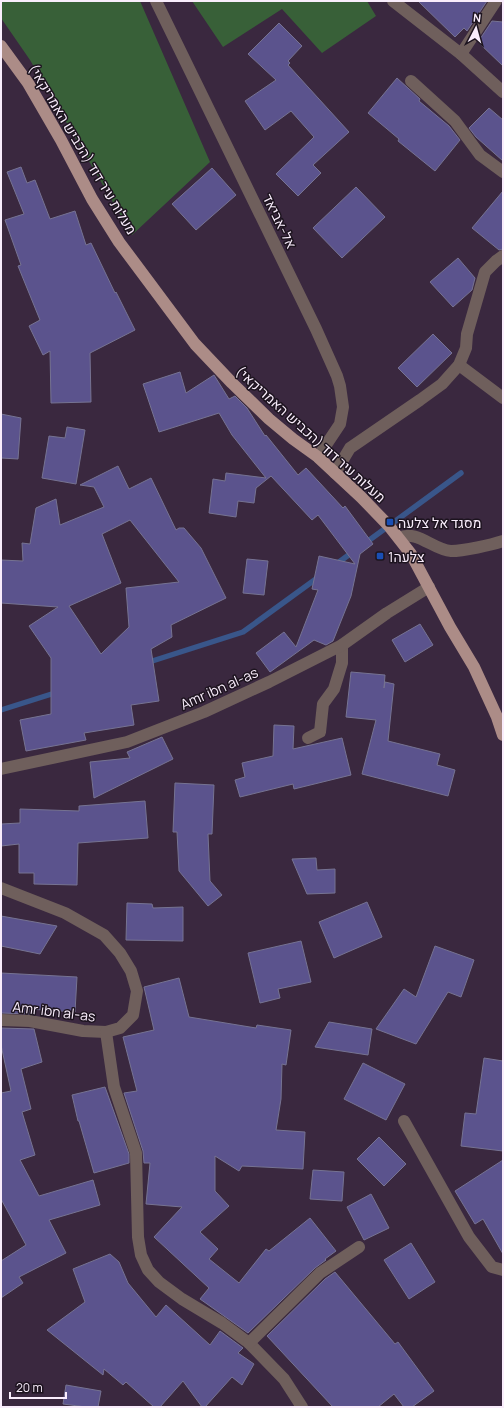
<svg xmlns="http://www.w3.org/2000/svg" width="504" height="1408" font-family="Manrope,Heebo,sans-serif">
	<rect width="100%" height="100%" fill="#3a283f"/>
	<g fill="#386038">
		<polygon points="1,1 140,1 210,162 132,235 30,60 1,18"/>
		<polygon points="192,1 367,1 376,16 322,53 282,9 223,47"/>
	</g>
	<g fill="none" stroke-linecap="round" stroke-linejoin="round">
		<g stroke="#39568a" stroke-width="5.5">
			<polyline points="364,544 461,473"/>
			<polyline points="335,565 354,551"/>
			<polyline points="146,663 243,632 320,576"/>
			<polyline points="1,710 58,692"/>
		</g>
	</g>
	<g fill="#5b538d" stroke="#767392" fill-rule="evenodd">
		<polygon points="418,1 487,1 479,13 474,19 475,19 467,31 464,28 455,37"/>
		<polygon points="492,21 503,22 503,66 478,42"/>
		<polygon points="279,23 302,46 288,61 290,63 288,65 349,132 313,165 321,173 298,196 276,174 314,137 291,111 265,130 245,101 276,80 248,54"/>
		<polygon points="397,78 420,99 419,101 449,126 460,140 435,171 398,141 399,139 368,113"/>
		<polygon points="489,108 503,120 503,161 476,137 469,128"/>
		<polygon points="21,167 27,183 35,180 50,219 75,211 86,245 91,243 115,293 116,292 135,330 90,353 91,402 51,403 50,351 43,355 29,326 40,320 18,266 21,265 5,220 24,214 7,172"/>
		<polygon points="212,168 236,195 196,230 172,204"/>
		<polygon points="356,187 385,217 342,258 313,228"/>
		<polygon points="503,191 503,249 499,250 472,228"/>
		<polygon points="458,258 475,278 472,290 453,307 430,282"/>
		<polygon points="433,334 452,353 417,387 398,368"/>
		<polygon points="180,372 186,393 214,375 229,399 235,396 247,408 265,436 266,435 298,475 306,468 343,508 345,506 373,544 360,554 351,596 333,641 326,645 314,640 270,672 256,653 284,632 296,647 318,590 312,589 319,556 355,564 318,515 312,520 271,476 256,488 254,503 238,501 236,517 209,513 213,479 225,481 226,473 266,478 232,435 219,413 159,432 143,384"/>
		<polygon points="1,414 21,418 18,459 1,458"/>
		<polygon points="67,427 85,430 76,484 42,478 49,436 65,438"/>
		<path d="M118,466L129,489L151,478L176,530L179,528H184L201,548L226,598L171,625L172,637L151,649L159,701L131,705L134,725L84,733L86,740L26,751L20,720L51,714V658L29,626L58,607L1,603V560L23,561L22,543L30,544L36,508L56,499L60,525L104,507L94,487L80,485ZM130,520L179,582L126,588L129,627L101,654L69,606L121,583L102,534Z"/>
		<polygon points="247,559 268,561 264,595 243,593"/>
		<polygon points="420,624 433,645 405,662 392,640"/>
		<polygon points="351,672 385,675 384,688 385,682 394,684 388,741 440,754 437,765 455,770 448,796 362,774 376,720 346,717"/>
		<polygon points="274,725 294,726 293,749 342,738 351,775 294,789 293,784 240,797 235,780 245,777 242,763 273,756"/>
		<polygon points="162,737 173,759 94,798 90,762 130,758 127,752"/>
		<polygon points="175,783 214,785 212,834 208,834 210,881 222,895 208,906 179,871 177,832 173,832"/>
		<polygon points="145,801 148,838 78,843 77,885 34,884 34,873 19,873 19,844 1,846 1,824 20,823 20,809 79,811 79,806"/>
		<polygon points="316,858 317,870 335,869 335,893 307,894 292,859"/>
		<polygon points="367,902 382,937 334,958 319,922"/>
		<polygon points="127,903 152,904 153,908 183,907 183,941 126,940"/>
		<polygon points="1,916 57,926 40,954 1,946"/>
		<polygon points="301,941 311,982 278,989 280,998 260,1003 248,953"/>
		<polygon points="435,946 474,960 461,997 448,992 416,1044 376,1029 404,989 416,997"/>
		<polygon points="1,973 77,977 75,1012 29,1009 30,1014 1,1013"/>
		<polygon points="179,978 189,1017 256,1028 257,1025 291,1030 286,1065 282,1064 281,1099 276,1130 305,1132 303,1169 242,1166 239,1171 215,1156 215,1191 229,1206 200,1232 218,1249 209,1259 239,1283 266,1249 269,1251 310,1218 336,1251 325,1259 326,1260 315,1268 248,1333 200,1299 209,1288 154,1237 182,1207 146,1204 150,1163 144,1163 143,1151 124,1093 137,1091 123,1037 154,1030 144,987"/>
		<polygon points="329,1022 372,1029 368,1055 315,1047"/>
		<polygon points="1,1028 34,1029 42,1062 21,1069 31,1109 22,1112 35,1155 20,1160 39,1196 93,1180 100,1205 49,1220 66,1253 19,1277 23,1283 1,1298 1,1261 26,1245 1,1199 1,1093 11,1091 1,1045"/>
		<polygon points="484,1058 503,1061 503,1151 461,1146 465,1113 476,1114"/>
		<polygon points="363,1063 405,1084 386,1120 344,1099"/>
		<polygon points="105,1087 129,1154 129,1163 94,1173 79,1121 78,1121 72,1095"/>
		<polygon points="379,1137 406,1164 384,1186 357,1159"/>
		<polygon points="503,1160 503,1254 483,1219 475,1224 455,1191"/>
		<polygon points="313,1170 344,1172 342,1201 310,1199"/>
		<polygon points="371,1194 389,1228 364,1240 347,1207"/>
		<polygon points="411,1243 435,1282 409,1299 384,1260"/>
		<polygon points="110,1254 119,1262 128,1283 156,1317 166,1305 210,1345 220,1331 243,1348 238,1353 254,1364 242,1385 232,1377 205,1407 202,1407 183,1381 160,1407 154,1407 126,1382 123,1385 104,1369 103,1375 47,1330 85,1302 73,1269"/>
		<polygon points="335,1272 395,1344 398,1342 434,1391 412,1407 404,1407 394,1394 378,1407 333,1407 267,1336 325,1279"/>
		<polygon points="66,1385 101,1391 98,1407 86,1407 63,1404"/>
	</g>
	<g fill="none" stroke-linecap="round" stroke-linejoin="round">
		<g stroke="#6f5f5c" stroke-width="12">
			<polyline points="156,1 316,329 337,376 340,386 343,407 340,424 318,457"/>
			<polyline points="393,1 461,54"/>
			<polyline points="496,1 461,54 503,92"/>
			<polyline points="411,81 455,121 480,155 503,172"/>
			<polyline points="459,365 503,398"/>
			<polyline points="335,473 350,448 420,400 442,384 459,365 466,348 467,334 485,272 496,261 503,256"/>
			<path d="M399,538C417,529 433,550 451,551C464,551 491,545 503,541"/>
			<polyline points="308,738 320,732 323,704 334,689 342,663 342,645"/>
			<polyline points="1,769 127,742 204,712 269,682 342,645 387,613 429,587"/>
			<polyline points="1,888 65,913 104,935 120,953 131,971 137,991 133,1015 120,1028 106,1032 83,1031 30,1021 1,1020"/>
			<polyline points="106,1032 114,1087 136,1153 138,1237 141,1255 148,1270 159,1282 182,1299 222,1323 249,1343 284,1379 302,1407"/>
			<polyline points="404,1121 469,1237 492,1267 503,1270"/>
			<polyline points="249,1343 320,1273 359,1247"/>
		</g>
		<polyline stroke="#ac8c87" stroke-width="12" points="1,46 28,83 61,140 92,199 119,242 195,344 232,383 269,419 293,439 318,457 361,497 389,526 411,554 450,627 474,667 497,717 503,735"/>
	</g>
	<g fill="#1a4fb4" stroke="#1d141f" stroke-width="1.5">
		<rect x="386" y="518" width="8" height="8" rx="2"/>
		<rect x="376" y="552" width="8" height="8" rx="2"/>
	</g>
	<g text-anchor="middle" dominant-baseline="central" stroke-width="3" stroke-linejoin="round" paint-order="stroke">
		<g font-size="14" fill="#f9edfc" stroke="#1d141f">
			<text transform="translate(83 149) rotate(59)">מעלות עיר דוד (הכביש האמריקאי)</text>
			<text transform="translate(280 221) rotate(64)">אל-אביאד</text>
			<text transform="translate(311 434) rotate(42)">מעלות עיר דוד (הכביש האמריקאי)</text>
			<text transform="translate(219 688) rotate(-24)">Amr ibn al-as</text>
			<text transform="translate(54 1011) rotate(7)">Amr ibn al-as</text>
		</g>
		<g font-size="14" fill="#f9edfc" stroke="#1d141f" text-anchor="start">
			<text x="398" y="522">מסגד אל צלעה</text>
			<text x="388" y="556">צלעה1</text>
		</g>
	</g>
	<rect width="504" height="1408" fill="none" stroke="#f9edfc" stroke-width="4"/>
	<g transform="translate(476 28) rotate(6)" stroke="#1d141f" stroke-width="3" paint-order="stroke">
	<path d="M0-3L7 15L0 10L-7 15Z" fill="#f9edfc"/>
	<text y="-6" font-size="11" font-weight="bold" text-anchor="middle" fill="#f9edfc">N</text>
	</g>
	<path d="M10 1392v6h56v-6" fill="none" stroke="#f9edfc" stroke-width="2"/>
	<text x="16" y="1392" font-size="12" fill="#f9edfc" stroke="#1d141f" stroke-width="3" paint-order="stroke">20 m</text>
</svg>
